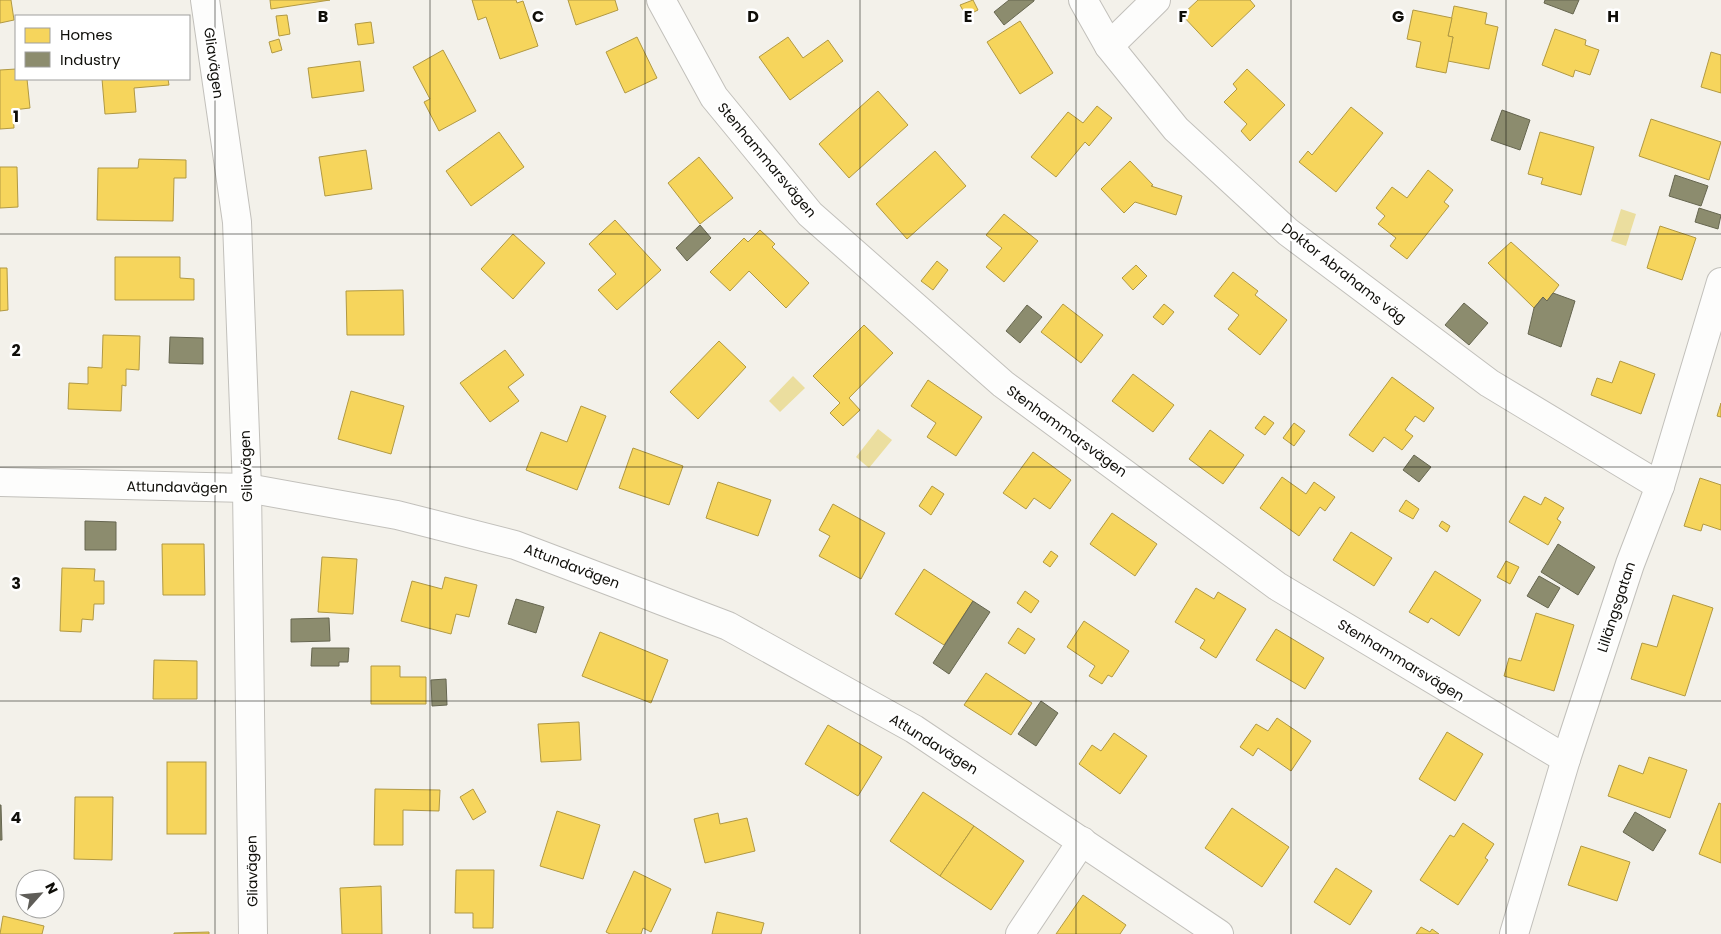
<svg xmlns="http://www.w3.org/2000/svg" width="1721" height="934" font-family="Poppins,sans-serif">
	<rect width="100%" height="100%" fill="#f3f1ea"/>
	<g fill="#ebde9f">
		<polygon points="1621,209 1636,214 1626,246 1611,241"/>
		<polygon points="793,376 805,388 780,412 769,401"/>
		<polygon points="878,429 892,440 869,468 856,457"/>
	</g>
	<g fill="#f6d55c" stroke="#b19943">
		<polygon points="0,0 11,0 14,20 0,23"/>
		<polygon points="270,0 330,0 271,9"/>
		<polygon points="472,0 516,0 517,3 523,1 538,46 500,59 486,17 478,20"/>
		<polygon points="568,0 615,0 618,10 576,25"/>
		<polygon points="973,0 978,10 966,16 960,5"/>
		<polygon points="1198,0 1250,0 1255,6 1212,47 1182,15"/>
		<polygon points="1454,6 1487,13 1485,24 1498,27 1489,69 1448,61 1453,37 1448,36"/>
		<polygon points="1413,10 1452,18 1448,36 1453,37 1446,73 1416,67 1421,42 1407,39"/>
		<polygon points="287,15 290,34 279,36 276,16"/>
		<polygon points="1020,21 1053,73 1020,94 987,42"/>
		<polygon points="371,22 374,43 358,45 355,24"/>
		<polygon points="1555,29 1586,40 1585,45 1599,50 1590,75 1575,70 1573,77 1542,65"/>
		<polygon points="637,37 657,78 625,93 606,52"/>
		<polygon points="788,37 803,58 828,40 843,61 790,100 759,57"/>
		<polygon points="279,39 282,50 272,53 269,42"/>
		<polygon points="443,50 476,111 439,131 424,102 430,99 413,67"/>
		<polygon points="1711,52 1721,55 1721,93 1701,87"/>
		<polygon points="360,61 364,91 312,98 308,68"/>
		<polygon points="16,69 16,79 27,79 30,108 13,110 14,128 0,129 0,70"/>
		<polygon points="1247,69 1285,105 1250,141 1241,131 1247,124 1224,102 1237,89 1233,84"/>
		<polygon points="102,79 168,79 169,85 134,88 136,112 105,114"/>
		<polygon points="878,91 908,125 849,178 819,144"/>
		<polygon points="1097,106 1112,118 1089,146 1085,142 1056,177 1031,157 1068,112 1083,123"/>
		<polygon points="1351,107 1383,133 1336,192 1299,162 1308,151 1312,155"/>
		<polygon points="1651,119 1721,142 1709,180 1639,156"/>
		<polygon points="499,132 524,167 471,206 446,171"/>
		<polygon points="1540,132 1594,147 1581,195 1541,184 1543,178 1528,174"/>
		<polygon points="366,150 372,189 325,196 319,157"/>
		<polygon points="935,151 966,186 907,239 876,204"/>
		<polygon points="699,157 733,198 700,224 668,183"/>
		<polygon points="139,159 186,160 186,178 174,178 173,221 97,220 98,168 138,168"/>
		<polygon points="1130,161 1153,185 1151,186 1182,196 1176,215 1135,202 1124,213 1101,189"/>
		<polygon points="0,167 17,167 18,207 0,208"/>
		<polygon points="1428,170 1453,190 1444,202 1449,206 1407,259 1390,246 1396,238 1378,224 1385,216 1376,208 1392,187 1407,198"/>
		<polygon points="1004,214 1038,241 1004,282 986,267 1002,248 986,235"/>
		<polygon points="615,220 661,270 617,310 598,290 616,274 589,244"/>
		<polygon points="1660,226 1696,238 1682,280 1647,268"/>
		<polygon points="760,230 775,244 772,247 809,283 786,308 749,271 730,291 710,272 744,238 748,242"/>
		<polygon points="513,234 545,263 513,299 481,269"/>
		<polygon points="1511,242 1559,285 1547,301 1543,297 1534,308 1488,263"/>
		<polygon points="115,257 180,257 180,278 194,279 194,300 115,300"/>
		<polygon points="937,261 948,270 933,290 921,281"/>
		<polygon points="1136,265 1147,276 1133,290 1122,278"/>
		<polygon points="0,268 7,268 8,310 0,311"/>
		<polygon points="1233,272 1258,291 1255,295 1287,320 1260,355 1228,329 1239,315 1214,296"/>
		<polygon points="403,290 404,335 347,335 346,291"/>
		<polygon points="1063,304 1103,335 1081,363 1041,332"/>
		<polygon points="1164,304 1174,312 1163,325 1153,317"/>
		<polygon points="864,325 893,353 849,398 860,410 843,426 830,413 840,403 813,376"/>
		<polygon points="103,335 140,336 139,370 126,369 126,386 122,385 121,411 68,409 69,383 88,384 88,367 102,368"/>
		<polygon points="719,341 746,367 698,419 670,392"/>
		<polygon points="505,350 524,375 508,387 519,401 490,422 460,383"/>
		<polygon points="1620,361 1655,374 1641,414 1591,395 1597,378 1612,383"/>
		<polygon points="1133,374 1174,405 1153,432 1112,401"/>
		<polygon points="1392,377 1434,408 1424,422 1415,416 1405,430 1413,436 1402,450 1384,437 1373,452 1349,435"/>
		<polygon points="928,380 982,417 956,456 927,437 936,423 911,406"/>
		<polygon points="351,391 404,406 391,454 338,439"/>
		<polygon points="1721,403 1721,417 1717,416"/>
		<polygon points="581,406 606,416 577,490 526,470 541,432 567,442"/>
		<polygon points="1264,416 1274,423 1265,435 1255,428"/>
		<polygon points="1294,423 1305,431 1294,446 1283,438"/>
		<polygon points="1210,430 1244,455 1223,484 1189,459"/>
		<polygon points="633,448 683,466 669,505 619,488"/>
		<polygon points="1033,452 1071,480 1050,509 1034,498 1026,509 1003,493"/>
		<polygon points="1282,477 1306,494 1314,482 1335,497 1325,511 1320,507 1299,536 1260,508"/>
		<polygon points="1700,478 1721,485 1721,530 1703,524 1701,531 1684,526"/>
		<polygon points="718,482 771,500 758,536 706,518"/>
		<polygon points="932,486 944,494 931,515 919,506"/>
		<polygon points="1524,496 1541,505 1545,497 1564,508 1557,519 1561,522 1548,545 1509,522"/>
		<polygon points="1406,500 1419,509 1413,519 1399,511"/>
		<polygon points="833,504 885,533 861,579 819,556 830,536 819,530"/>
		<polygon points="1112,513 1157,544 1135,576 1090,544"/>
		<polygon points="1442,521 1450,526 1447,532 1439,526"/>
		<polygon points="1351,532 1392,558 1374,586 1333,560"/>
		<polygon points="162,544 204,544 205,595 163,595"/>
		<polygon points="1051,551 1058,556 1050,567 1043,562"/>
		<polygon points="322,557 357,559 353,614 318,612"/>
		<polygon points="1506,561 1519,567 1510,584 1497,577"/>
		<polygon points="62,568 95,569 94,581 104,581 104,604 94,604 93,620 82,619 81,632 60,631"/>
		<polygon points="924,569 973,601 944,645 895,614"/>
		<polygon points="1435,571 1481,600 1459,636 1431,618 1428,623 1409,612"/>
		<polygon points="445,577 477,585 469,617 456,614 451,634 401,621 412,581 442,589"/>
		<polygon points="1196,588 1214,599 1218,592 1246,609 1216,658 1200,648 1205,640 1175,622"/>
		<polygon points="1025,591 1039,601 1031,613 1017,603"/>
		<polygon points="1673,595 1713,608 1685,696 1631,679 1642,643 1657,647"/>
		<polygon points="1536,613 1574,625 1554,691 1504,676 1509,658 1521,661"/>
		<polygon points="1084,621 1129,651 1112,677 1108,675 1102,684 1089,676 1095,666 1067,647"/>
		<polygon points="1018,628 1035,639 1025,654 1008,643"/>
		<polygon points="1276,629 1324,658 1305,689 1256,660"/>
		<polygon points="600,632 668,660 651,703 582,676"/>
		<polygon points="154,660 197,661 197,699 153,699"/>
		<polygon points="371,666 400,666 400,677 426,677 426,704 371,704"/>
		<polygon points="986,673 1032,703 1011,735 964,705"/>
		<polygon points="1277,718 1311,741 1291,771 1258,748 1253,756 1240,747 1256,724 1268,731"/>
		<polygon points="579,722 581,760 541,762 538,724"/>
		<polygon points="828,725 882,757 858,796 805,764"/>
		<polygon points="1447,732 1483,754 1455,801 1419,779"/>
		<polygon points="1114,733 1147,756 1120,794 1079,764 1092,745 1101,751"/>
		<polygon points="1649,757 1687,770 1670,818 1608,796 1619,765 1643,774"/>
		<rect x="167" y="762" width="39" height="72"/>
		<polygon points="375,789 440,790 439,811 403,810 403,845 374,845"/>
		<polygon points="473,789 486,812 473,820 460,797"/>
		<polygon points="923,792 974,826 940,876 890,841"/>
		<polygon points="75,797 113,797 112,860 74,859"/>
		<polygon points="1719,803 1721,804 1721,863 1699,854"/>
		<polygon points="1232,808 1289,847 1262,887 1205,848"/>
		<polygon points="557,811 600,825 583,879 540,866"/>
		<polygon points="718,813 720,824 747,818 755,851 705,863 694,819"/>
		<polygon points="1463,823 1494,844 1485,858 1488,860 1458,905 1420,880 1450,835 1454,837"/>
		<polygon points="974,826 1024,861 991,910 940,876"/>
		<polygon points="1581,846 1630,862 1617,901 1568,885"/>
		<polygon points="1336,868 1372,891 1350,925 1314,902"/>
		<polygon points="456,870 494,870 493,928 473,928 473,913 455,913"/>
		<polygon points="634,871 671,889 651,932 643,928 641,934 610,934 606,932"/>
		<polygon points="381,886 382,934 342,934 340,888"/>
		<polygon points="1083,895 1126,925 1120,934 1056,934"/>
		<polygon points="717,912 764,923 761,934 712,934"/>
		<polygon points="3,916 44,926 42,934 0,934"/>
		<polygon points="1421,927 1430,932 1432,929 1439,934 1416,934"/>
		<polygon points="209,932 209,934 174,934 174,933"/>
	</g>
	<g fill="#8c8c6e" stroke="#666650">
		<polygon points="1009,0 1034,0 1034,1 1004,25 994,12"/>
		<polygon points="1545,0 1579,0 1573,14 1544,3"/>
		<polygon points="1502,110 1530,120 1520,150 1491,140"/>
		<polygon points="1675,175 1708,186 1701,206 1669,196"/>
		<polygon points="1699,208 1721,215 1718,229 1695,222"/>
		<polygon points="700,225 711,238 687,261 676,248"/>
		<polygon points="1553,293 1575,301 1561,347 1528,334 1534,308 1543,297 1547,301"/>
		<polygon points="1464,303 1488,323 1469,345 1445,325"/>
		<polygon points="1027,305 1042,317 1020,343 1006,331"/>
		<polygon points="170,337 203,338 203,364 169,363"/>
		<polygon points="1414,455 1431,467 1419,482 1403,470"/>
		<polygon points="85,521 116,522 116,550 85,550"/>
		<polygon points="1558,544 1595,567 1578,595 1541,572"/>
		<polygon points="1539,576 1560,588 1548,608 1527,596"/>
		<polygon points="516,599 544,607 536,633 508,624"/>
		<polygon points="973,601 990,612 949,674 933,663"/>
		<polygon points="329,618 330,641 291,642 291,619"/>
		<polygon points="312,648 349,648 348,662 339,662 339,666 311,666"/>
		<polygon points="446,679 447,705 432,706 431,680"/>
		<polygon points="1041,701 1058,713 1036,746 1018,734"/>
		<polygon points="0,805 1,805 2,840 0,840"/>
		<polygon points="1635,812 1666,830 1653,851 1623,832"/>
	</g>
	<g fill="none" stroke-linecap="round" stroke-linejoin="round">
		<defs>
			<g id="minor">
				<polyline points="205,0 237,222 247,488 253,934"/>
				<polyline points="661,0 714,97 810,214 1003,384 1277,586 1566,759"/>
				<polyline points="1083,0 1109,46 1176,129 1288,232 1489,383 1660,486"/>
				<polyline points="1109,46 1156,0"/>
				<polyline points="0,482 247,488 397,515 515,545 728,626 914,729 1219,934"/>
				<polyline points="1020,934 1082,841"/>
				<polyline points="1514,934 1566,759 1630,564 1660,486 1721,282"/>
			</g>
		</defs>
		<use href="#minor" stroke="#c2c0bb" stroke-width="30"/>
		<use href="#minor" stroke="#fdfdfc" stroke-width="28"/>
	</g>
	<path fill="none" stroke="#0f0e09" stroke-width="1" stroke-opacity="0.55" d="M215,0V934M430,0V934M645,0V934M860,0V934M1076,0V934M1291,0V934M1506,0V934M0,234H1721M0,467H1721M0,701H1721"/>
	<g text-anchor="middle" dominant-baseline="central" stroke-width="5" stroke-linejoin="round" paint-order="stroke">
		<g font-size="14" fill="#0f0e09" stroke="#fff">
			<text transform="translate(214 63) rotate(82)">Gliavägen</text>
			<text transform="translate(767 160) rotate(50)">Stenhammarsvägen</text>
			<text transform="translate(1344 273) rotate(38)">Doktor Abrahams väg</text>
			<text transform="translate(1067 431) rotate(36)">Stenhammarsvägen</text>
			<text transform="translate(246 466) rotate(-92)">Gliavägen</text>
			<text transform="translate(177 487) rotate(1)">Attundavägen</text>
			<text transform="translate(572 566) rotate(21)">Attundavägen</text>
			<text transform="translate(1616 607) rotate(-72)">Lillängsgatan</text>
			<text transform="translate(1401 660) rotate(31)">Stenhammarsvägen</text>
			<text transform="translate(934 744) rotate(32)">Attundavägen</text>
			<text transform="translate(252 871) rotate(-91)">Gliavägen</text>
		</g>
	</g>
	<g font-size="16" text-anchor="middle" font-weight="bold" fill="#0f0e09" stroke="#fff" stroke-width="5" stroke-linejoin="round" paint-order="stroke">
		<text x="323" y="22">B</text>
		<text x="538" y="22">C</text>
		<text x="753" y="22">D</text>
		<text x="968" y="22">E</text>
		<text x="1183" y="22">F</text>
		<text x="1398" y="22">G</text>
		<text x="1613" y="22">H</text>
		<text x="16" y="122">1</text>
		<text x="16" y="356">2</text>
		<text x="16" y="589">3</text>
		<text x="16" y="823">4</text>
	</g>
	<rect x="15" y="15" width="175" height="65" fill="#ffffff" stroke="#9f9f9d"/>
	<rect x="25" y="28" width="25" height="15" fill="#f6d55c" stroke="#9f9f9d"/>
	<text x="60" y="40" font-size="15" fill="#0f0e09">Homes</text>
	<rect x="25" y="52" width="25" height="15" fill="#8c8c6e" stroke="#9f9f9d"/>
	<text x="60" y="65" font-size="15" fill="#0f0e09">Industry</text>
	<g transform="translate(40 894) rotate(63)"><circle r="24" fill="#ffffff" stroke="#9f9f9d"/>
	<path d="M0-4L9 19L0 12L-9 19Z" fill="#5f5d58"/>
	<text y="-8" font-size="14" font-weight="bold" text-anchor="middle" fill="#0f0e09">N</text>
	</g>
</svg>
